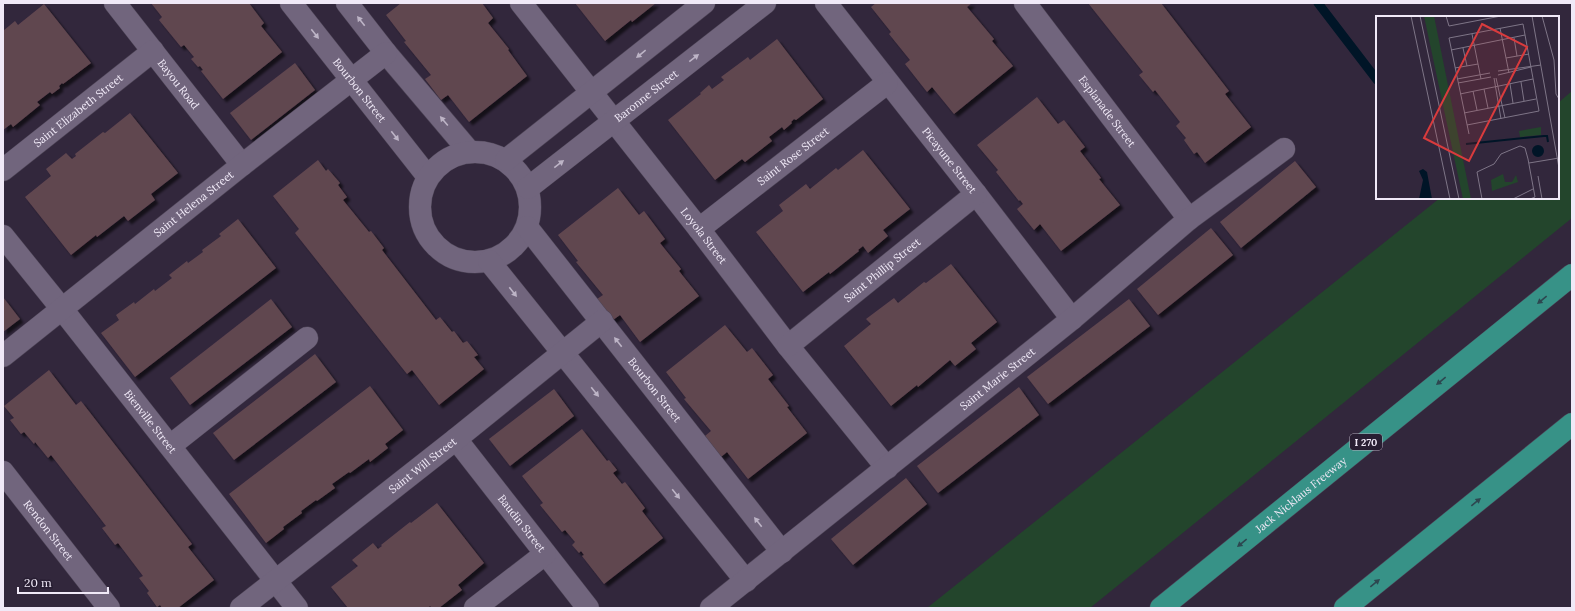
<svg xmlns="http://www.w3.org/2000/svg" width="1575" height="611" font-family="Lora,serif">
	<defs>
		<filter id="shadow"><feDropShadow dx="3.5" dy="3.5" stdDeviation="1" flood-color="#0009"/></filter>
	</defs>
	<rect width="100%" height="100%" fill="#32273c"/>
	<polygon fill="#23452c" points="1572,91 1572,218 1090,608 927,608 1440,198 1558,198 1558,103"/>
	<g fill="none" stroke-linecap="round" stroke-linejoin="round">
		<polyline stroke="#001527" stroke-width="9" points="1318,3 1377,80"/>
	</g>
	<g fill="#614650" filter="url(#shadow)">
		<polygon points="151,3 249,3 264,23 261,26 282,52 223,99 201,71 203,70 200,66 198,67 191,59 194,57 184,45 181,47 159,20 162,17"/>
		<polygon points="401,3 482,3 493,18 488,23 509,49 508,50 527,76 469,122 448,95 441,100 425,79 431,75 404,42 406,41 386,15"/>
		<polygon points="575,3 656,3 632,22 631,20 605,41"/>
		<polygon points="876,3 972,3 967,7 994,39 992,41 1013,66 954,114 932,87 927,92 905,64 910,60 889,34 891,32 871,7"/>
		<polygon points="1088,3 1161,3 1229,91 1225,94 1251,127 1205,163 1197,152 1194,154 1184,140 1186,138 1176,126 1180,122 1155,90 1153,92 1139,75 1143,72"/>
		<polygon points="44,4 91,63 63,84 62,83 59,86 60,88 52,94 50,92 37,102 40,105 13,127 11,124 3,130 3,31 15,21 18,25"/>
		<polygon points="777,39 823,99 796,120 794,119 791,122 792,123 784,130 782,127 769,137 772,141 745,162 742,159 715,180 668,120 701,94 700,93 709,85 712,89 724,80 721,77 748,57 750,60"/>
		<polygon points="295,63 315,90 251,140 230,113"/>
		<polygon points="1037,97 1058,124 1064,120 1085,147 1080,151 1101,178 1099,179 1120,205 1061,251 1040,224 1034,230 1017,209 1023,204 1020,200 1019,201 996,172 998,170 977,145"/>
		<polygon points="130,113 178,173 151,194 155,200 128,221 124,216 97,237 96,235 71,255 25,197 51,176 46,169 66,153 72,159 76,156 75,154 103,132 105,133"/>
		<polygon points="863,150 910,209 883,230 888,236 868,253 863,246 858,250 859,251 830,274 829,272 803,292 756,232 783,211 779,205 806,184 810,189 836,168 838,170"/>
		<polygon points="318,160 326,171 328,169 340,183 338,185 347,197 343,200 369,232 371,231 384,248 382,250 436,320 440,317 452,332 454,331 463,343 467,341 478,355 474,357 484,369 439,405 412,370 407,374 295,233 299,229 273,196"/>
		<polygon points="1295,161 1316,187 1241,248 1220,222"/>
		<polygon points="618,188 639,215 644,211 665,239 660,243 681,269 679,271 699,296 640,342 620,315 613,320 597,299 603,295 576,262 578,261 558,235"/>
		<polygon points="238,219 276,268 135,377 101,333 119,320 116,315 134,302 135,304 154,289 155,291 172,278 169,275 187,261 188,263 203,252 202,250 221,236 219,234"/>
		<polygon points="1211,228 1233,255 1158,315 1137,289"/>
		<polygon points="951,264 997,322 971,343 976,349 955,366 950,360 918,387 917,385 891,406 844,346 871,324 866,319 894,298 898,303 924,282 926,283"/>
		<polygon points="3,297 20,319 3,332"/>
		<polygon points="271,299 292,327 190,405 170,378"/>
		<polygon points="1129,299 1150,326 1048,404 1027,377"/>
		<polygon points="725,325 747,352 752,348 773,375 768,379 789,406 787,407 807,433 748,479 727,452 721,457 705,436 711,431 684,399 686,398 666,372"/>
		<polygon points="315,354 336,382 234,460 213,433"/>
		<polygon points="49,370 76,405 81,401 192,544 188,547 214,580 178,608 162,608 160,605 157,607 147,593 149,591 139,578 143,576 118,543 115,545 102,528 106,526 51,455 48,458 35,442 34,444 24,432 21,434 10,420 14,418 4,406"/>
		<polygon points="370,386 403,430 385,444 388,448 370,462 369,459 350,473 349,472 332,484 335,488 317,501 316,500 301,511 302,513 283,527 284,529 266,543 229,494"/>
		<polygon points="1019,387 1039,415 938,493 917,466"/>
		<polygon points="554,389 574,416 510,466 489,439"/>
		<polygon points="582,429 607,461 609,460 617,470 613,473 622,484 625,482 645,508 642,511 663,538 604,584 582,556 584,555 581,551 579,553 572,545 575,542 565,530 562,532 540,505 543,503 522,476"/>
		<polygon points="906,478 927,504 853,565 831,539"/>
		<polygon points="437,503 484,563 458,585 462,590 439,608 432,608 430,606 428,608 348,608 331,587 358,566 352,560 373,543 378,549 382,546 381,545 410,522 411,523"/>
	</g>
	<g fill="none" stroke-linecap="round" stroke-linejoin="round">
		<defs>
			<g id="minor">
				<path id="s1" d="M115,3L242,165"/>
				<path id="s2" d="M291,3L428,177"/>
				<polyline points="347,3 386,53 469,151"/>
				<path id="s3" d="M521,3L699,229L788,346L887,468"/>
				<path id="s4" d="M826,3L976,194L1072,319"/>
				<path id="s5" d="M1025,3L1189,219"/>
				<circle cx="475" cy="207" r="55"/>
				<polyline points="506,160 704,3"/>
				<path id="s6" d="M3,170L153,51"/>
				<path id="s7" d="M528,188L765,3"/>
				<path id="s8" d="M527,227L782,552"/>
				<path id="s9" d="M699,229L887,83"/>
				<path id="s10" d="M3,236L62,309L297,608"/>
				<polyline points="489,261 746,581"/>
				<path id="s11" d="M788,346L976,194"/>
				<path id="s12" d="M3,356L242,165L386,53"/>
				<path id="s13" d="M456,439L588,608"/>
				<polyline points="170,446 307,338"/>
				<path id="s14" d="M3,472L109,608"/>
				<path id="s15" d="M241,608L456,439L602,321"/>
				<polyline points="475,608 545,554"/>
				<path id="s16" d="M711,608L1072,319L1189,219L1284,149"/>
			</g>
			<g id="highway">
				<path id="s17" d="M1161,608L1572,275"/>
				<polyline points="1345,608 1572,424"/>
			</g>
		</defs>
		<use href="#minor" stroke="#4d4456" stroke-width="23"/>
		<use href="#highway" stroke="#4d4456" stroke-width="23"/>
		<use href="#minor" stroke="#71657d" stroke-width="22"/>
		<use href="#highway" stroke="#379287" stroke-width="22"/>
	</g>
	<defs><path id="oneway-solid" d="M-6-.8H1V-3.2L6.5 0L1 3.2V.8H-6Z"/></defs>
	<g fill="#bdb4c6">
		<use href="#oneway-solid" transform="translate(361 21) rotate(-128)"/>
		<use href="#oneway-solid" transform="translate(315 34) rotate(52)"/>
		<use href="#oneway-solid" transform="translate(641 54) rotate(141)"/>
		<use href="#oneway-solid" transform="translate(694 58) rotate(-38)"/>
		<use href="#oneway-solid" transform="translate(444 121) rotate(-130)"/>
		<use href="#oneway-solid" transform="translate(395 136) rotate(52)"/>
		<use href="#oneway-solid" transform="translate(559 164) rotate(-38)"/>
		<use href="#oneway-solid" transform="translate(513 292) rotate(52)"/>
		<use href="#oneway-solid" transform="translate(618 342) rotate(-128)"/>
		<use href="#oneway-solid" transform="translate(595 392) rotate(51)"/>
		<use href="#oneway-solid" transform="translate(676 494) rotate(51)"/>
		<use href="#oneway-solid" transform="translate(758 522) rotate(-128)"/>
	</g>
	<g fill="#2d4750">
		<use href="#oneway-solid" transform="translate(1542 300) rotate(141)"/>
		<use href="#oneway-solid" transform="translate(1441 381) rotate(141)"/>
		<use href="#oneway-solid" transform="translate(1476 502) rotate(-39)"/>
		<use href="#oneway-solid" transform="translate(1242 543) rotate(141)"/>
		<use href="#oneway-solid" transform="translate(1375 583) rotate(-39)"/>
	</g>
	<g text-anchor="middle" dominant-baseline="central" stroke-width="3" stroke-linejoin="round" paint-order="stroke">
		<rect fill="#281e32" stroke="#b4acbc" stroke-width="1" x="1350" y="434" width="32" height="16" rx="3"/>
		<g font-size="10" font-weight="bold" fill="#f0e9f7">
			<text x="1366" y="442">I 270</text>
		</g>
		<g font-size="11" fill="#f0e9f7" stroke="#281e32">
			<text stroke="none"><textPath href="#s1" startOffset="103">Bayou Road</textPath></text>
			<text stroke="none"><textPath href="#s2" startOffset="111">Bourbon Street</textPath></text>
			<text stroke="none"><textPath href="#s7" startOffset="150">Baronne Street</textPath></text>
			<text stroke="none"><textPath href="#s6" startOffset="96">Saint Elizabeth Street</textPath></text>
			<text stroke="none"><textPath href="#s5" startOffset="136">Esplanade Street</textPath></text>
			<text stroke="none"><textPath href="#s9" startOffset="119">Saint Rose Street</textPath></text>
			<text stroke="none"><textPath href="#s4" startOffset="200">Picayune Street</textPath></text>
			<text stroke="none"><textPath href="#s12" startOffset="244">Saint Helena Street</textPath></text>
			<text stroke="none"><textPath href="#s3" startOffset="296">Loyola Street</textPath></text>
			<text stroke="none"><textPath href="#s11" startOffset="121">Saint Phillip Street</textPath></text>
			<text stroke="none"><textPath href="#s16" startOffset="367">Saint Marie Street</textPath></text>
			<text stroke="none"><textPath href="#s8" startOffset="207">Bourbon Street</textPath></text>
			<text stroke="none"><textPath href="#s10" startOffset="237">Bienville Street</textPath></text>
			<text stroke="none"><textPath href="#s15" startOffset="231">Saint Will Street</textPath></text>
			<text stroke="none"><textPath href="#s17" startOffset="180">Jack Nicklaus Freeway</textPath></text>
			<text stroke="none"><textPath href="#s13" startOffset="107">Baudin Street</textPath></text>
			<text stroke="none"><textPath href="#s14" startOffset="74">Rendon Street</textPath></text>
		</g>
	</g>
	<g transform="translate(1376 16)">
		<rect width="183" height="183" fill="#32273c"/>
		<path d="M48,0H58L95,183H87ZM165,111V119L144,121L143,115ZM127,158L129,166H136L140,159L142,166L116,175L115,164Z" fill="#23452c"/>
		<path d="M156 135a6 6 0 1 1 12 0a6 6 0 1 1-12 0ZM47,153L51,156L56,183H43L47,164L43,155Z" fill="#001527"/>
		<path fill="none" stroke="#001527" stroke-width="2" d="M90,128L168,120H171L172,126"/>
		<path fill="none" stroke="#7e7587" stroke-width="1" d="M35,0L74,183M44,0L83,183M70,0L73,10L125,0M156,0L183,152M166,0L178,44L180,78L183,83M124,12L133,57M96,18L105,63M138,22L141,40M87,32L91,50M75,34L149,19M130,42L153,38M79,52L102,48M122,55L165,49M122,59L155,51M118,62L125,103M120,62L129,102M81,63L114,57M145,66L148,85M82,67L115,61M134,68L137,87M108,73L112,92M97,75L101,94M84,78L157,63M88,97L160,83M91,109L163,95L147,8L73,22L93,118M153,147L183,142M162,160L166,183M106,183L101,156L118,148L125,138L144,130L149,132L152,143L159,181L154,183M137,183L157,173"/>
		<path fill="#d93b3d" fill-opacity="0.15" stroke="#d93b3d" stroke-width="2" d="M106,8L151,31L93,145L48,122Z"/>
		<rect width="183" height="183" fill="none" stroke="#f0e9f7" stroke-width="2"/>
	</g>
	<rect width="1575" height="611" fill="none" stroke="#f0e9f7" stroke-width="8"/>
	<path d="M18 587v6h90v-6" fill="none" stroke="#f0e9f7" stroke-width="2"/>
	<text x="24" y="587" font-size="12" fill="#f0e9f7" stroke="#281e32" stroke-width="3" paint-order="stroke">20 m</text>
</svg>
